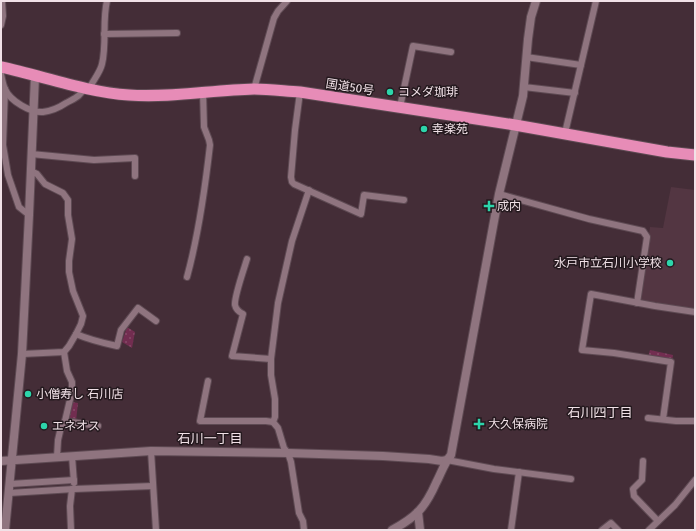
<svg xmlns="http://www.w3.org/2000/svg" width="696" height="531" font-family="'Fira Sans','Noto Sans JP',sans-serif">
	<defs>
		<pattern id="park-dots" width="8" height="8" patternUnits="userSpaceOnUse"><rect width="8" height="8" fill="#722d50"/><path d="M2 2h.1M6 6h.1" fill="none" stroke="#874b69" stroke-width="1.8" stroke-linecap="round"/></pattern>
	</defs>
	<rect width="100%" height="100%" fill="#442d37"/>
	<polygon fill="#533642" points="671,187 695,190 695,310 642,301 641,298 650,227 663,228"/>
	<g fill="url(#park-dots)">
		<polygon points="127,327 135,332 132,348 122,342"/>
		<polygon points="650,350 673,355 672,361 648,357"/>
		<polygon points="72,402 78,403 76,421 69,420"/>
	</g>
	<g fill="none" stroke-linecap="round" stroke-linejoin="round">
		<defs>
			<g id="minor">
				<polyline points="1,25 3,16 2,1"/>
				<polyline points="104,34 177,33"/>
				<polyline points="526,57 581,65"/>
				<path d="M1,74C2,79 3,85 5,89C10,101 31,113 43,112C51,111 60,107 66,103C75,98 80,97 84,88"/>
				<polyline points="524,87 575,93"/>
				<polyline points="5,89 3,145 8,175 19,207 29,215"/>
				<path d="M89,89C93,80 100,73 102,64C107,43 102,21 107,1"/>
				<polyline points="254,89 274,18 278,11 287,1"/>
				<polyline points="300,92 295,130 291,177 292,182 294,184 361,214 364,195 404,200"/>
				<polyline points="400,107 413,46 451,52"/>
				<polyline points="565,133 596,1"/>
				<polyline points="31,154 94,160 135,158 135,176"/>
				<polyline points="499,194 589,219 643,231 647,237 637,303"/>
				<path d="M247,259C244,269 234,297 235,305C236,310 239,312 243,314L232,356L271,359"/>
				<path d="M187,277C199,233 205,189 210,145L209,140L204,127L203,92"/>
				<path d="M76,334C90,340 103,343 117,346L121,330L138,308L156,321"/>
				<polyline points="22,354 64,352 69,346 76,334 81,324 83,316 73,291 69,272 69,261 72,239 68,215 68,200 63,193 45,184 37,174 31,171"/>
				<polyline points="208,381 200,421 266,421 273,422"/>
				<polyline points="648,418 676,421 695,421"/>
				<polyline points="663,419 671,362 614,353 582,350 591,294 655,306 695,312"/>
				<polyline points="65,421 98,426"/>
				<polyline points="151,451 156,530"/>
				<polyline points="72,456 74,483"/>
				<polyline points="57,457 58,440 61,427 65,421 72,391 72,382 67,371 64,352"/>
				<polyline points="447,460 494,469 571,479"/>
				<polyline points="643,461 642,480 633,489 634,496 658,521"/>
				<polyline points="10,484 74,480"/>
				<polyline points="9,493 74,489 153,486"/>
				<polyline points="71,530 70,506 72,489"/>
				<polyline points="304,530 303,521 299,513 291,462 288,453 284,448 278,428 273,422 275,417 275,399 271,375 271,359 278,303 292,241 309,190"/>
				<polyline points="511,530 519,472"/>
				<polyline points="602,530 611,523 618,530"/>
				<polyline points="649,530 675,505 695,480"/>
			</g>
			<g id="tertiary">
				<polyline points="1,461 151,451 288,453 383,456 429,459 442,461 447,460"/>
				<polyline points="418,512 420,530"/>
				<polyline points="5,530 22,354 29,215 35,76"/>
				<path d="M392,530C416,517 425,508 436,483C441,474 444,463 451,455L499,194L523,96L528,39L531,17L536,1"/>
			</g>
			<path id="trunk" d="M1,67C43,76 86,92 129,95C171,98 212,90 254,89C269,89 284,91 300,92L515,125L667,152L695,155"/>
		</defs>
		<use href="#minor" stroke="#5e4a53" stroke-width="8"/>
		<use href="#tertiary" stroke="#5e4a53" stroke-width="10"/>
		<use href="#trunk" stroke="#5e4a53" stroke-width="13"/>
		<use href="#minor" stroke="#8f747f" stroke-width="6"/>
		<use href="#tertiary" stroke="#8f747f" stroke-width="8"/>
		<use href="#trunk" stroke="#e78cb7" stroke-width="11"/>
	</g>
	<g fill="#2dd5ab" stroke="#24191e" stroke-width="1.5">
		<circle cx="390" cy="92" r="4"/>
		<circle cx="424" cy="129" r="4"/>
		<path d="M487 200h4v4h4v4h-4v4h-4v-4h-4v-4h4z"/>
		<circle cx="670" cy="263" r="4"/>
		<circle cx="28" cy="394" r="4"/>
		<path d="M477 418h4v4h4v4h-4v4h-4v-4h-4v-4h4z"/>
		<circle cx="44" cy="426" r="4"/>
	</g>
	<g text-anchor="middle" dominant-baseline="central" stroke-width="3" stroke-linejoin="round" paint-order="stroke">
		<g font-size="12" fill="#f1e1e7" stroke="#24191e">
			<text transform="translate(350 87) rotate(9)">国道50号</text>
		</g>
		<g font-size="12" fill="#f1e1e7" stroke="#24191e" text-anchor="start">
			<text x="398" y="92">コメダ珈琲</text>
			<text x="432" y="129">幸楽苑</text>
			<text x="497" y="206">成内</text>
			<text x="662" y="263" text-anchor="end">水戸市立石川小学校</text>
			<text x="36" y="394">小僧寿し 石川店</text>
			<text x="488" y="424">大久保病院</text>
			<text x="52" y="426">エネオス</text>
		</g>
		<g font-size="13" fill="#f1e1e7" stroke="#24191e">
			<text x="600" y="412">石川四丁目</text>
			<text x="210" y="438">石川一丁目</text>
		</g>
	</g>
	<rect width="696" height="531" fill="none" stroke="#f1e1e7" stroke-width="4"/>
</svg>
